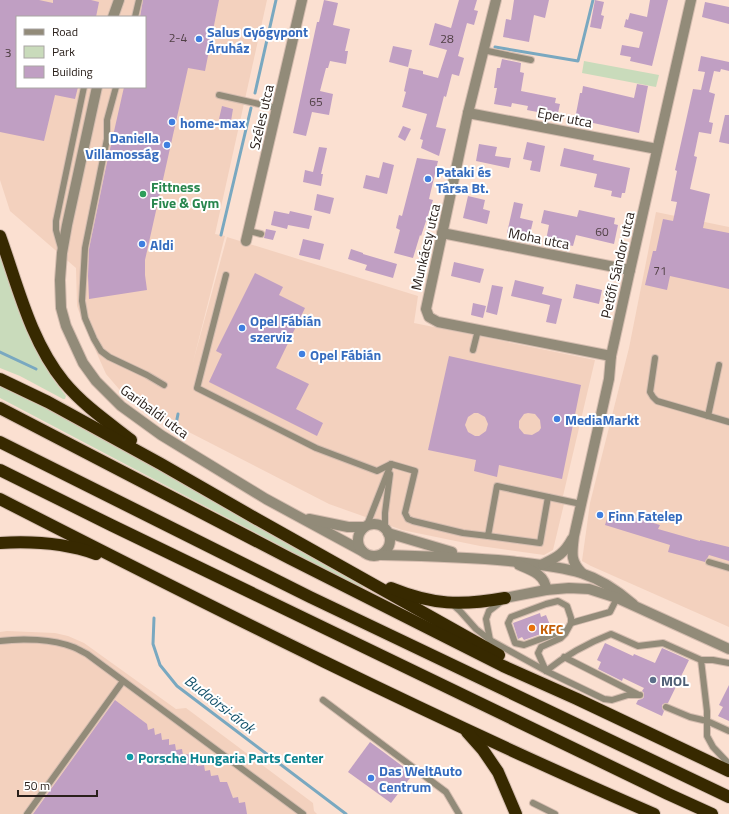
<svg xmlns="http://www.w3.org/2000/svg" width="729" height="814" font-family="'Titillium Web',sans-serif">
	<rect width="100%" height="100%" fill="#fbe0d1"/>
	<g fill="#f3d1be" fill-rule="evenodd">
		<path d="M0,0H267L215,234L225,236L193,362L227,237L418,296L414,323L595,360L563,496L564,504L553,550L544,555L480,546L402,530L329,504L142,408L125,396L106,374L82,320L77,306L76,268L10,211L0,180ZM17,17H145V87H17Z"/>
		<polygon points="656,212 729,227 729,627 591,566 582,561 590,503 629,348"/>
		<polygon points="7,631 55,633 68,636 84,643 176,709 186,708 313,803 314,811 317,814 0,814 0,632"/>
	</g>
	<g fill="#c9dbbb">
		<polygon points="584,61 659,75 656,87 582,73"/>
		<path d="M0,251C16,306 29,350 66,396L65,399H63L20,376L0,368Z"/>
		<polygon points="0,382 127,450 277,538 363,586 362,589 0,398"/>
	</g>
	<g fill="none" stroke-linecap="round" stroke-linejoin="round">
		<g stroke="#79a8c0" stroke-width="3">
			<polyline points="495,47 578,61 593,0"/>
			<polyline points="255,93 276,0"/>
			<polyline points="221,235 251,108"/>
			<polyline points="0,352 36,369"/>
			<polyline points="175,429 178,414"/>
			<polyline points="154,618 153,644 160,665 177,686 346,814"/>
		</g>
	</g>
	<g fill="#c09fc3" fill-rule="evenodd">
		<polygon points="0,0 39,0 53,3 53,0 91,0 99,2 96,17 17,17 17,87 78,87 75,99 55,95 44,141 0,132"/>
		<polygon points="143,0 219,0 205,71 188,68 145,260 145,275 147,290 89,299 88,276 89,249 106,167 124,87 145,87 145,17 140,17"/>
		<polygon points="324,0 338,3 333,25 350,29 345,51 348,51 346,64 330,61 328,68 326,68 320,91 333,94 329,115 312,112 306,136 293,133 317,22 319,22"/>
		<polygon points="459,0 477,0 474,10 478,11 474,25 467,23 458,56 464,58 459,76 452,74 446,97 444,96 436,127 446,129 439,156 421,148 423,140 420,139 427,114 402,107 406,92 404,91 409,68 423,71 423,74 438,78 447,50 429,45 435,23 451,28"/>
		<polygon points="514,0 549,0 545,18 534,15 529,42 503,37 506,19 511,20"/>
		<polygon points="595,0 604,2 601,15 604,16 601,29 590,27"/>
		<polygon points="650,0 668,0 652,66 630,61 631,57 620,55 622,45 639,48 643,32 624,27 626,19 628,20 630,13 647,17"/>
		<polygon points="705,2 729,7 729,24 702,17"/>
		<polygon points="393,46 412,50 408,67 389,62"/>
		<polygon points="701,56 729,62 729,71 721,69 720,72 714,71 709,92 715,94 709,122 713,123 711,134 699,132 694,156 697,157 690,189 710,194 703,228 729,233 729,289 670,276 667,290 645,285 653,251 656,251 663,219 673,221 677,202 671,201 677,171 675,170 693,89 701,90 705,72 698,71"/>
		<polygon points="502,59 521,63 520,72 524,73 521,91 556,98 555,103 560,104 558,113 553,112 553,115 527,110 528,106 512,103 511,107 494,104 497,88 494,88 497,68 500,68"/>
		<polygon points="637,84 648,86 639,133 575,119 580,93 582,93 583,86 634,98"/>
		<polygon points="222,106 233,109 231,121 219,119"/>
		<polygon points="725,115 729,115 729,144 719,142"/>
		<polygon points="403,126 411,129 405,141 398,137"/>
		<polygon points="527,142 545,146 540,172 530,170 532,161 523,159"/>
		<polygon points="479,144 497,147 495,156 511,158 509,168 476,161"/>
		<polygon points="319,147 327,148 321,174 323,174 321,186 303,182 305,170 313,172"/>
		<polygon points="564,148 594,155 593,160 630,168 625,193 622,193 621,198 611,196 612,191 594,187 597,174 560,166"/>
		<polygon points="417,158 438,161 429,199 433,200 421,236 420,235 413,258 394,253 400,230 396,228 399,215 402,216"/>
		<polygon points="383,162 394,165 387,194 363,188 366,175 379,178"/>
		<polygon points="317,194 334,198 330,214 314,210"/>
		<polygon points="468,196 485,200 483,209 490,211 487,224 463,218"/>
		<polygon points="514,202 523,204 520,218 533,221 529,238 507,233"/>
		<polygon points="544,210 577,217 579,210 615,218 614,224 618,225 614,244 576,235 573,246 546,240 549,225 541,223"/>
		<polygon points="274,211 289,214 290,211 312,216 309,229 288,225 287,229 271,225"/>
		<polygon points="266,229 276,231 273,240 264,238"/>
		<polygon points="303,239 324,244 320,260 299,255"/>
		<polygon points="351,249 363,253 363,254 397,264 393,278 365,270 367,265 348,259"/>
		<polygon points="454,262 484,269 480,283 451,276"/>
		<polygon points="255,273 283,287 279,295 305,308 276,368 309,384 296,409 323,423 317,436 209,382 222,354 216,351"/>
		<polygon points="515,280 544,287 542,294 562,299 556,324 546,322 550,305 511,296"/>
		<polygon points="576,284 602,290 599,304 573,298"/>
		<polygon points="492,285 503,287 497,315 486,312"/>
		<polygon points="473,303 486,306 483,318 471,315"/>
		<path d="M449,356L581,385L562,479L499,465L497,477L474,471L476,460L428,450ZM474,413H478L485,417L488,424L486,431L479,436H475L468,432L465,425L468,417ZM528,413L535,414L540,420L541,428L539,431L532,435L524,434L519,428V421L524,414Z"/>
		<polygon points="610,510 660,525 658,529 700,541 700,540 729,547 729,561 709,555 705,562 668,552 670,545 605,525"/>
		<polygon points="540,613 541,617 546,615 552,630 524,640 522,637 518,639 513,623"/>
		<polygon points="605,643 633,656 634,654 655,663 662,648 689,660 668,703 665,703 662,705 662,708 664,711 662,716 636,704 638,700 642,699 644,697 644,693 642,691 644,688 623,678 622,681 598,669 601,662 597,660"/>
		<polygon points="729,685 729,721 718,716 723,707 719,705"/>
		<polygon points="115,700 147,724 148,730 154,728 155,735 161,733 162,740 169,739 169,745 175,744 176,750 182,749 183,755 190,754 191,761 197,760 197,766 204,765 205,771 210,770 211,776 218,775 220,782 227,782 233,798 238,797 239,803 245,802 247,814 33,814"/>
		<polygon points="370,742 413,774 391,803 348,772"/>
	</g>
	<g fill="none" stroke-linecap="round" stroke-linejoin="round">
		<defs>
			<g id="service">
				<polyline points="135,17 139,0"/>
				<polyline points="483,50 531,60"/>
				<polyline points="116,87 107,120 107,139 85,248 82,301 85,318 94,339 101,351 109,357 147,375 164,385"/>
				<polyline points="219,95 277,108"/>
				<polyline points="249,231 261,234"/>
				<polyline points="61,248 56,230 56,221 84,87"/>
				<polyline points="226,275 197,388 316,448 377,471 391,464 415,471 405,513 408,519 413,521 463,533 488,536 497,486 581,504"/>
				<polyline points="473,350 478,330"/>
				<polyline points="655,358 650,392 653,397 657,401 729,422"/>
				<polyline points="708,416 719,365"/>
				<polyline points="367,525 391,464"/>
				<polyline points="385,529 385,513 390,474"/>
				<polyline points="488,536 540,543 548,497"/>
				<polyline points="709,562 729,568"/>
				<polyline points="452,604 460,611 476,629 490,640 546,671 604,699 612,700 628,695 640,695"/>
				<polyline points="571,623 610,612 617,598"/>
				<path d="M566,630L524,645L515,643L508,623L511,617L546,604L558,601L567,606L571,618V623L565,634L561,638L541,647L538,653L546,671C566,655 588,643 611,634L638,646L663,643L701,660L707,711V736L713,747L729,764"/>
				<polyline points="490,640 486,619 489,611 502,601"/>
				<path d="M0,641C22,638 53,639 73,647C78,649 83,652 87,654L303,814"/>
				<polyline points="564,657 637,694"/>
				<polyline points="701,660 713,660 729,663"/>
				<polyline points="323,700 446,792 459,814"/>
				<polyline points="666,707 690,717 707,721 729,731"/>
				<polyline points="533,803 555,814"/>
				<polyline points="27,814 123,681"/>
			</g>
			<g id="minor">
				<polyline points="496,0 468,113 426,309 429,317 438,322 611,356"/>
				<polyline points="113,17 119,0"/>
				<polyline points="97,87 67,225 62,253 60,280 61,308 66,326 83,363 96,381 121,406 161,435 266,499 362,551"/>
				<polyline points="468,113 657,149"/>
				<polyline points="442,233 630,270"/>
				<polyline points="246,241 302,0"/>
				<polyline points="309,519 348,527 364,527"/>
				<circle cx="374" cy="540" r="16"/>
				<polyline points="388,533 452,552"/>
				<path d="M381,555C424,556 467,557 509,561C534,564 558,566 581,573C600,579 618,591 633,604"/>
				<path d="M543,564C557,557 564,554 572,539"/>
				<path d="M519,565C531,570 546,575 546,590"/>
				<path d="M582,573C570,561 572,553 574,536L609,379L611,356L630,270L691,0"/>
			</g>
			<polyline id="tertiary" points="505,598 546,590 569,588 589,589 617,598 729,649"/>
			<g id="motorway">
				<path d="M0,236C18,286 30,340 64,382C83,405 108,422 131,440"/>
				<polyline points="0,379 48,402 161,464 255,518 499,655"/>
				<polyline points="0,408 289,558 503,666 577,699 729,771"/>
				<polyline points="0,442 310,597 729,797"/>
				<polyline points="0,470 111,525 668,794 712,814"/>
				<path d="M0,499C215,609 432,718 654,814"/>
				<path d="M0,543C33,541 65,543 96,554"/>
				<path d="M391,588C433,605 461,606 505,598"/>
				<polyline points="467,732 483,750 498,772 516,814"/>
			</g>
		</defs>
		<use href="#service" stroke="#d5bdb0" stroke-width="8"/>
		<use href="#minor" stroke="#d5bdb0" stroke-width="12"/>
		<use href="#tertiary" stroke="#d5bdb0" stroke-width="12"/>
		<use href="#motorway" stroke="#d5bdb0" stroke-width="14"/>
		<use href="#service" stroke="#928b79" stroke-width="6"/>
		<use href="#minor" stroke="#928b79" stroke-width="10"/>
		<use href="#tertiary" stroke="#928b79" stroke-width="10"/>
		<use href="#motorway" stroke="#372900" stroke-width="12"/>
	</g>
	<g fill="#3f7fe0" stroke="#fff" stroke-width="1.5">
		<circle cx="199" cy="39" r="4"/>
		<circle cx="172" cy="122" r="4"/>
		<circle cx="167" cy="145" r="4"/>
		<circle cx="428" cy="179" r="4"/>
		<circle cx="142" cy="244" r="4"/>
		<circle cx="242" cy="328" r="4"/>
		<circle cx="302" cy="354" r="4"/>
		<circle cx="557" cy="419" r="4"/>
		<circle cx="600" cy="515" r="4"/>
		<circle cx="371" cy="778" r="4"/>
	</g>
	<circle fill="#2e9e5b" stroke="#fff" stroke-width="1.5" cx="143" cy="194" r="4"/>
	<circle fill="#e8710a" stroke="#fff" stroke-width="1.5" cx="532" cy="628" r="4"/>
	<circle fill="#5c6f8a" stroke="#fff" stroke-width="1.5" cx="653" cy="680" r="4"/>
	<circle fill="#0f9aa8" stroke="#fff" stroke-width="1.5" cx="130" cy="757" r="4"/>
	<g text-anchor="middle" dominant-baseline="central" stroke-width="4" stroke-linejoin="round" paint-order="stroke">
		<g font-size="12" fill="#504045">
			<text x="178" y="37">2-4</text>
			<text x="447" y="38">28</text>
			<text x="8" y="52">3</text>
			<text x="316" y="101">65</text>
			<text x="602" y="231">60</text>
			<text x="660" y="270">71</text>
		</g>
		<g font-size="14" font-weight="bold" fill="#366cbe" stroke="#fff" text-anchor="start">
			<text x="207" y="31">Salus Gyógypont<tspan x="207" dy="16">Áruház</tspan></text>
			<text x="180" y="122">home-max</text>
			<text x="159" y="137" text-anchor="end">Daniella<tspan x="159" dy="16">Villamosság</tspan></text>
			<text x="436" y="171">Pataki és<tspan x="436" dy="16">Társa Bt.</tspan></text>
			<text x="150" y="244">Aldi</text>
			<text x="250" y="320">Opel Fábián<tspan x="250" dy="16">szerviz</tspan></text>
			<text x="310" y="354">Opel Fábián</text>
			<text x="565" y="419">MediaMarkt</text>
			<text x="608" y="515">Finn Fatelep</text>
			<text x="379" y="770">Das WeltAuto<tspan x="379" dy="16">Centrum</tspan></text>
		</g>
		<g font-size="14" fill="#2a201b" stroke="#fff">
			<text transform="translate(261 117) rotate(-77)">Széles utca</text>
			<text transform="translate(565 117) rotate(11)">Eper utca</text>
			<text transform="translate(539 238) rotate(11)">Moha utca</text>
			<text transform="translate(425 247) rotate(-77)">Munkácsy utca</text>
			<text transform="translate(617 265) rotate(-77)">Petőfi Sándor utca</text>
			<text transform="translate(155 411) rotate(36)">Garibaldi utca</text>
		</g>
		<g font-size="14" font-weight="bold" fill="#27864d" stroke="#fff" text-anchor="start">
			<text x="151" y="186">Fittness<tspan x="151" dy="16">Five &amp; Gym</tspan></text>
		</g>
		<g font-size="14" font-weight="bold" fill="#c56008" stroke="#fff" text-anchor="start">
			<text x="540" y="628">KFC</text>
		</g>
		<g font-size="14" font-weight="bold" fill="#4e5e75" stroke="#fff" text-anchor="start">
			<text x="661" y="680">MOL</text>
		</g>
		<g font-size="14" font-weight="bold" fill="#0d838f" stroke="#fff" text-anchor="start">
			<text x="138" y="757">Porsche Hungaria Parts Center</text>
		</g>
		<g font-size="15" font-style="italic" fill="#14526b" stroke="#fff">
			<text transform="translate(220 704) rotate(38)">Budaörsi-árok</text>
		</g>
	</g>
	<rect x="16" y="16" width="130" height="72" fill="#ffffff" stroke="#aaa6a4"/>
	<rect x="24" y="29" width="20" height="6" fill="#928b79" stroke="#aaa6a4"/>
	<text x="52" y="36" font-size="12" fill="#2a201b">Road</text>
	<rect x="24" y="46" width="20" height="12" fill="#c9dbbb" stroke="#aaa6a4"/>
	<text x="52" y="56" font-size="12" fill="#2a201b">Park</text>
	<rect x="24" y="66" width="20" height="12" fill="#c09fc3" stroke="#aaa6a4"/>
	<text x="52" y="76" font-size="12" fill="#2a201b">Building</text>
	<path d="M18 790v6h79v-6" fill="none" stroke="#2a201b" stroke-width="2"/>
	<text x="24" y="790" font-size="12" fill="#2a201b" stroke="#ffffff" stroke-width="3" paint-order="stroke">50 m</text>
</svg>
